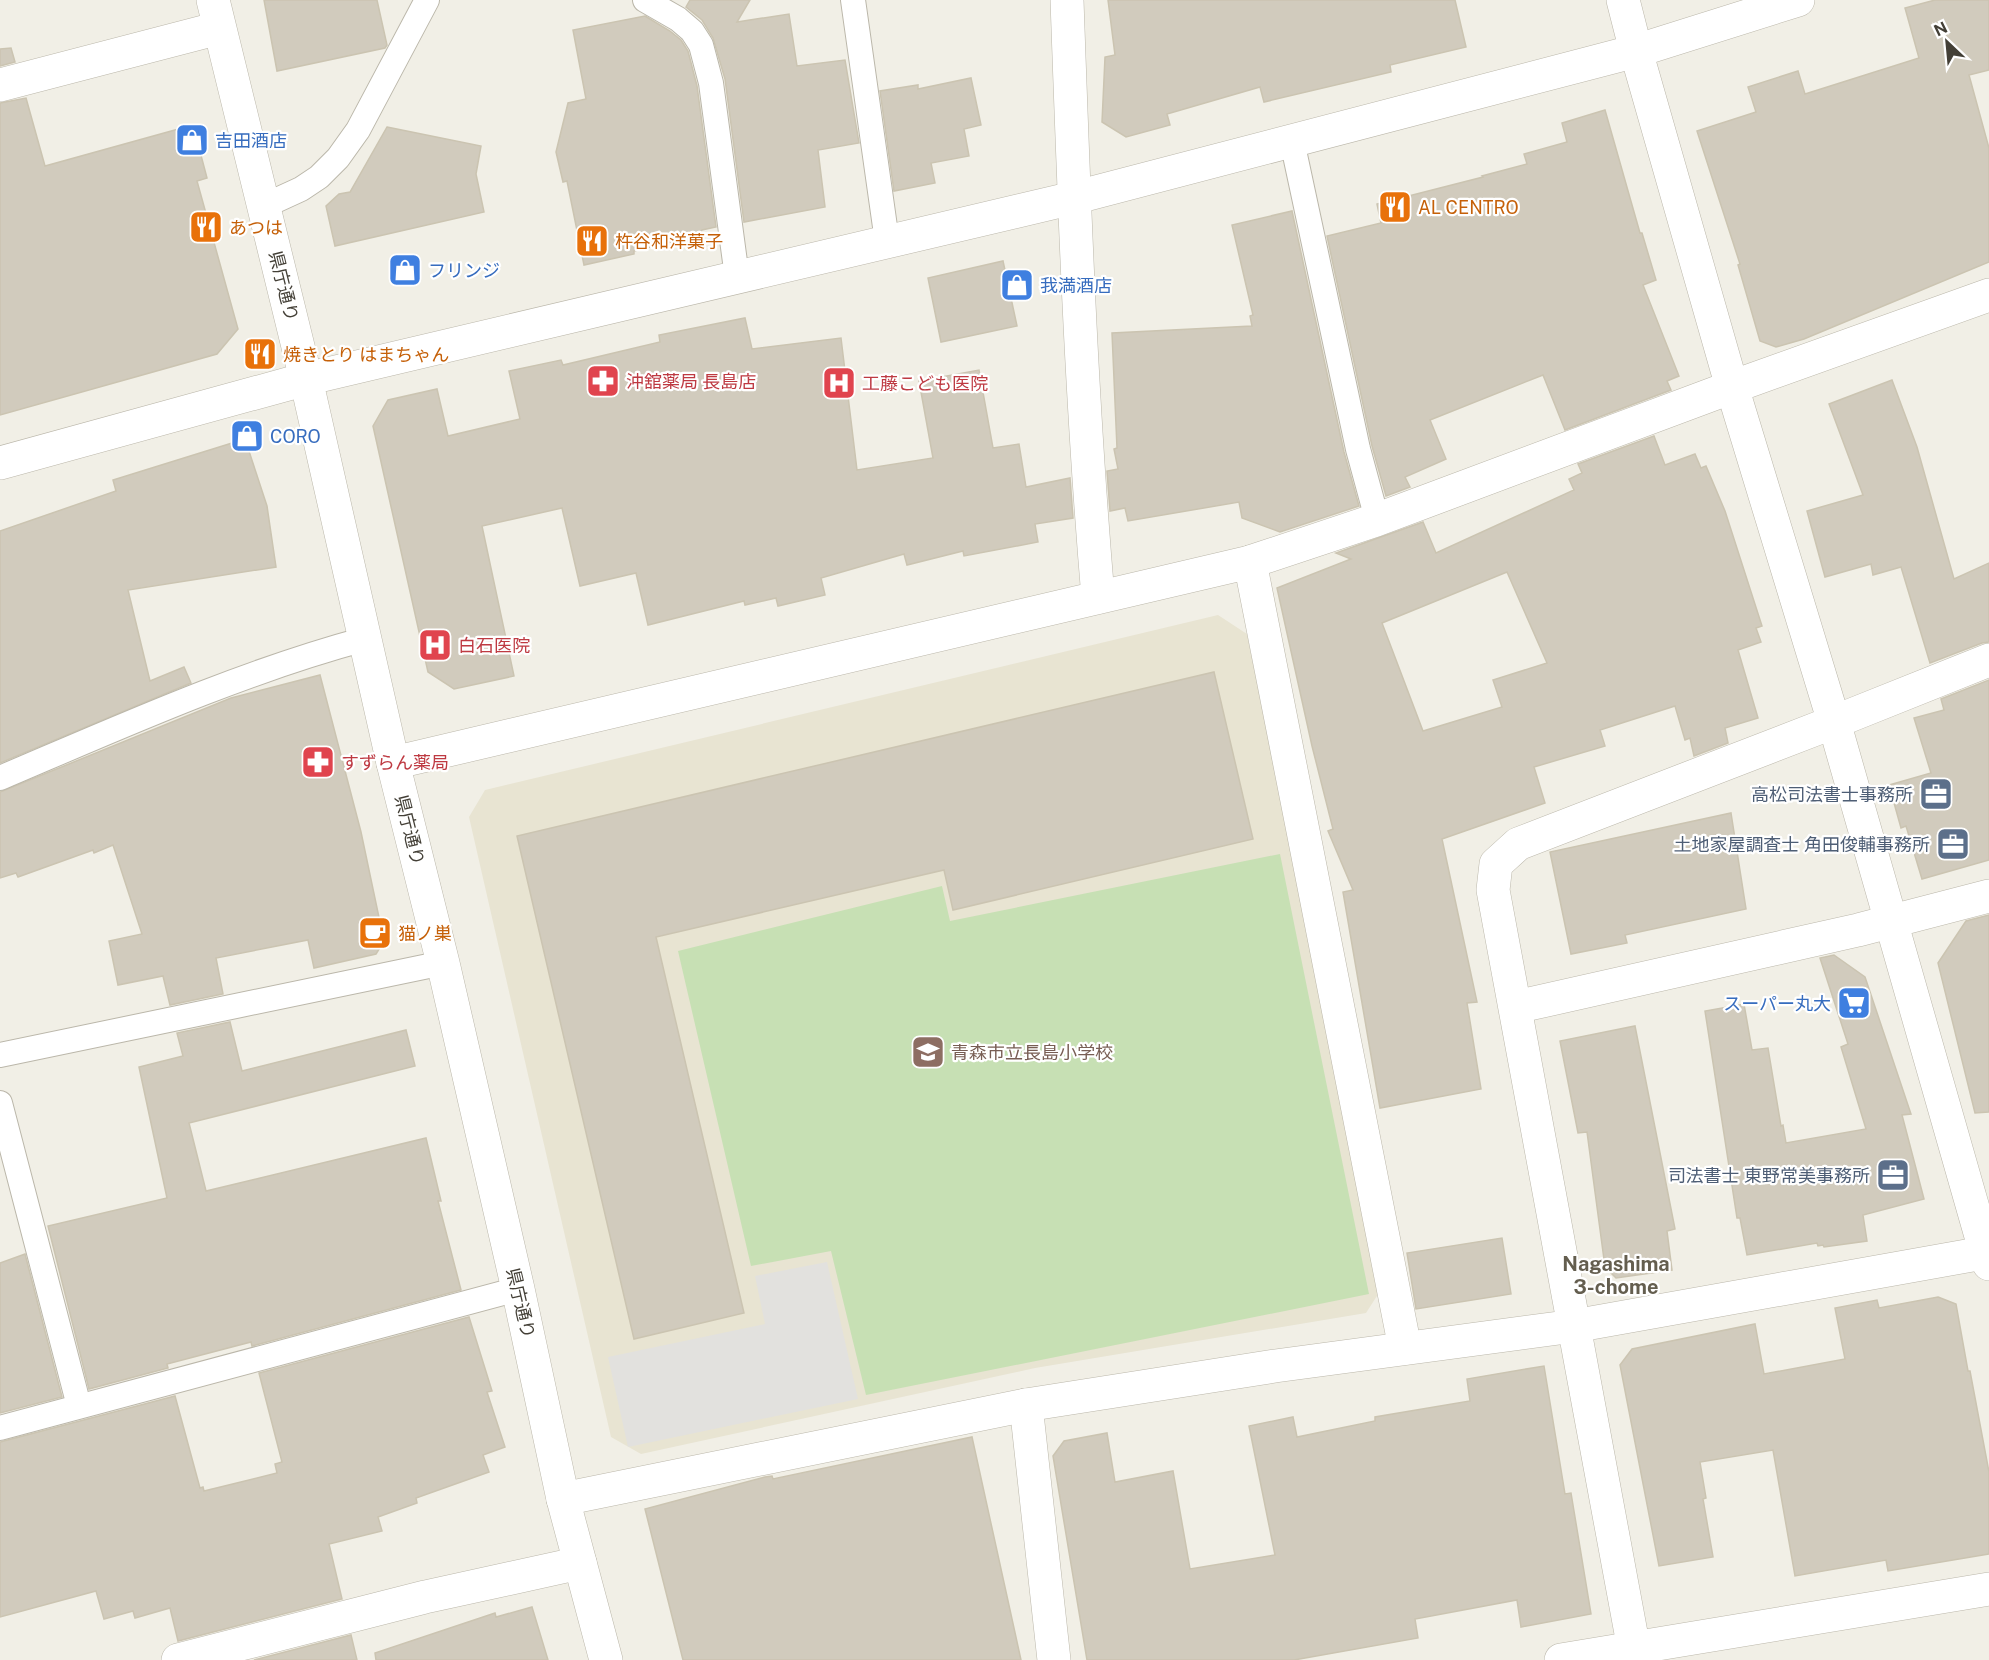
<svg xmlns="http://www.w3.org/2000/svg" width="1989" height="1660" font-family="'Public Sans','Noto Sans JP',sans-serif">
	<rect width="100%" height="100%" fill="#f1efe6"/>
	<polygon fill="#e8e4d2" points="1218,615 1247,634 1382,1288 1366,1313 1035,1368 641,1454 611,1437 469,817 485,790"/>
	<polygon fill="#c7e0b4" points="1280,854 1369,1294 866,1395 831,1251 751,1266 678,951 942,886 950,921"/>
	<polygon fill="#e2e1de" points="827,1262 858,1399 628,1447 608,1357 765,1324 755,1276"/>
	<g fill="#d1cbbd" stroke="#cbc4b1" stroke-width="1.5" fill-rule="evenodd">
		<polygon points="264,0 377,0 387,45 385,48 277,71"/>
		<polygon points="690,0 750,0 737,22 789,14 797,66 845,60 859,143 818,150 825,207 744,222 725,79 713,38 702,20 686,7"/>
		<polygon points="1108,0 1455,0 1466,47 1390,65 1391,72 1264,102 1260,87 1167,114 1170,125 1126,137 1102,122 1105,57 1115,55"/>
		<polygon points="1935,0 1989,0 1989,70 1969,75 1989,148 1989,262 1804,339 1776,347 1760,341 1738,265 1740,264 1697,131 1756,112 1748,87 1798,71 1805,94 1919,58 1905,8"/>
		<polygon points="645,16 670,31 681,40 688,51 697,86 716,227 702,230 698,235 634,251 634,254 584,265 567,181 563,182 556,152 568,103 586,99 573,30"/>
		<polygon points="11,48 15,62 0,66 0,49"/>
		<polygon points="971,78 981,125 964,129 969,156 931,163 935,183 894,191 880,91 918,85 918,89"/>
		<polygon points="26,98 45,166 193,125 207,178 197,181 238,329 217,354 0,415 0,103"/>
		<polygon points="1605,110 1640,233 1642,233 1656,280 1643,285 1679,376 1667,381 1671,390 1565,430 1543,375 1430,420 1446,459 1405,477 1410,487 1386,496 1372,446 1327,236 1381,223 1377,204 1483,177 1482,176 1527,164 1524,154 1567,142 1562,123"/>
		<polygon points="387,127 481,146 476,174 484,212 335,246 326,206 339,194 350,192"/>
		<polygon points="1292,211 1344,452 1359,506 1280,532 1242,518 1239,502 1128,521 1125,508 1110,511 1107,471 1118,469 1114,449 1117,448 1112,333 1252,326 1250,316 1253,315 1232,225"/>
		<polygon points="1003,261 1017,326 941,342 928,278"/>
		<polygon points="745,318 752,349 841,338 857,470 933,458 919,381 979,370 993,448 1019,444 1026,487 1070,478 1073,518 1035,524 1038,542 964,556 963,551 907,565 904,554 821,578 825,595 778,606 776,598 745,605 744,601 648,625 636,573 580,586 562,508 482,526 514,676 454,689 428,672 373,426 388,400 437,389 448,436 520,419 509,371 561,360 563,365 660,342 659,335"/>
		<polygon points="1892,380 1917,447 1954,579 1989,563 1989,642 1982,643 1930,663 1901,567 1873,575 1871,564 1825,577 1807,511 1863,495 1829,404"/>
		<path d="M1654,436L1665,465L1695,454L1701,468L1706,466L1725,511L1762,626L1756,628L1761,642L1738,650L1758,718L1725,728L1728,743L1694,756L1690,738L1685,740L1675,706L1600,730L1605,746L1534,767L1545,803L1442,839L1477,1002L1467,1003L1481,1089L1380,1108L1343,892L1353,890L1328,831L1333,829L1312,746L1277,588L1351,559L1336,553L1423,522L1436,553L1574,490L1569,479L1582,473L1578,464ZM1507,572L1547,663L1493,680L1502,707L1423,731L1382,623Z"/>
		<polygon points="245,439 267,506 276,567 128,590 150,681 184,667 191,683 0,763 0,531 116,491 113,480"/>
		<polygon points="1214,672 1253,839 953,910 944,870 656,937 744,1313 634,1339 517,836"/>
		<polygon points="320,675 361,832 384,941 376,954 314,968 308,940 216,958 223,994 170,1005 163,976 118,985 109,941 142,934 113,845 94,853 93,850 18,877 16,873 0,878 0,792 231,698"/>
		<polygon points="1989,680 1989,860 1922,879 1906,826 1901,828 1889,785 1931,773 1914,718 1944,710 1941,699"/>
		<polygon points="1731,813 1746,909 1625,935 1627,943 1571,954 1550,852"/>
		<polygon points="1989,915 1989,1112 1975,1113 1938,963 1966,921"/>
		<polygon points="1834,955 1865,977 1911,1114 1902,1115 1924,1199 1863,1215 1867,1241 1824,1247 1823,1245 1818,1246 1817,1243 1747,1255 1740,1218 1737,1218 1705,1011 1744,1004 1752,1050 1768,1048 1781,1126 1783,1125 1786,1143 1866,1129 1841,1047 1848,1044 1820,958"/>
		<polygon points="230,1022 242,1071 406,1030 415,1066 189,1123 206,1191 426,1138 441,1201 438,1201 461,1290 252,1346 251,1342 167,1364 168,1368 89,1389 48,1226 167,1198 139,1067 183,1056 177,1033"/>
		<polygon points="1635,1026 1675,1229 1667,1231 1672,1270 1616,1278 1605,1267 1587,1132 1578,1133 1560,1041"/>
		<polygon points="1502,1238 1511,1294 1416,1309 1407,1253"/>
		<polygon points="25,1254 62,1397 0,1413 0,1263"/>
		<polygon points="1938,1297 1956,1304 1968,1371 1970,1371 1989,1472 1989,1554 1888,1571 1886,1560 1795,1576 1773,1450 1700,1462 1706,1498 1703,1499 1713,1557 1659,1566 1620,1365 1632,1349 1755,1324 1764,1374 1845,1359 1835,1308 1877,1300 1879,1308"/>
		<polygon points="469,1317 492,1391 487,1392 505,1447 483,1455 489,1472 416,1498 417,1503 378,1517 382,1531 329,1544 342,1599 178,1641 170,1608 135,1618 133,1611 104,1619 96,1591 0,1617 0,1442 175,1396 200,1488 203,1487 204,1491 277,1473 275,1464 282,1462 259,1373"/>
		<polygon points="1544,1366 1565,1494 1571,1493 1591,1614 1521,1627 1517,1600 1415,1619 1418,1638 1294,1660 1087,1660 1053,1456 1064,1441 1107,1433 1115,1482 1173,1471 1190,1569 1275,1555 1249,1426 1293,1417 1297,1437 1375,1421 1375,1417 1470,1401 1467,1379"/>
		<polygon points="972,1437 1021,1660 683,1660 645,1509 765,1477 772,1476 773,1479"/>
		<polygon points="532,1607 548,1660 376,1660 375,1653 495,1613 496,1617"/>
		<polygon points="351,1635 357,1660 254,1660"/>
	</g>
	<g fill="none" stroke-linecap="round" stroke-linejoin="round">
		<defs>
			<g id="service">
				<polyline points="645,0 678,19 692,31 701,45 711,83 737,277"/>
				<polyline points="853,0 887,241"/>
				<polyline points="1292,141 1358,449 1377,519"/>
				<polyline points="264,206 301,189 319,177 338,158 358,130 427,0"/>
				<path d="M0,778C120,727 239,673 365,639"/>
				<polyline points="0,1055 443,963"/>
				<polyline points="0,1103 79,1406"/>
				<polyline points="0,1428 518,1289"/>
			</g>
			<g id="minor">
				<path d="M1067,0C1074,199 1081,398 1098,597"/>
				<polyline points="0,85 219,28"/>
				<polyline points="1250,562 1405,1348"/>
				<polyline points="393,763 1250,562 1376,520 1732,387 1989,295"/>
				<polyline points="1516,1007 1858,930 1989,896"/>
				<polyline points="1026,1405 1054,1660"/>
				<polyline points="563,1499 1026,1405 1275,1366 1574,1326 1989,1252"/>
				<polyline points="178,1660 425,1597 580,1563"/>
				<polyline points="1561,1660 1989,1589"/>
				<polyline points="1636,1660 1493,890 1496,864 1518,844 1834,722 1989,660"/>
			</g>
			<g id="tertiary">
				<polyline points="213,0 306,379 393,763 443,963 518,1289 563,1499 606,1660"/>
				<polyline points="1623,0 1636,51 1732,387 1834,722 1989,1264"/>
				<polyline points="0,463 306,379 1073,198 1636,51 1798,0"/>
			</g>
		</defs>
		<use href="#service" stroke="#bbb7aa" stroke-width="26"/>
		<use href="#minor" stroke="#bbb7aa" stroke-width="34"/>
		<use href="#tertiary" stroke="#bbb7aa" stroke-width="34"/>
		<use href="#service" stroke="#fff" stroke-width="24"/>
		<use href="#minor" stroke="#fff" stroke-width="33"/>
		<use href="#tertiary" stroke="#fff" stroke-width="33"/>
	</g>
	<defs>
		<symbol id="shop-square" viewBox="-11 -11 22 22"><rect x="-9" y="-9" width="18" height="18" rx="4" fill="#3f7fe0" stroke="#fff"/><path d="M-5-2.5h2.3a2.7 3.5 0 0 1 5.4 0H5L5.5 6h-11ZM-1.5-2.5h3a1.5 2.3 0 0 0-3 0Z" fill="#fff"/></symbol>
		<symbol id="restaurant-square" viewBox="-11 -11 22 22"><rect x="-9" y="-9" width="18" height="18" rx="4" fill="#e8710a" stroke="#fff"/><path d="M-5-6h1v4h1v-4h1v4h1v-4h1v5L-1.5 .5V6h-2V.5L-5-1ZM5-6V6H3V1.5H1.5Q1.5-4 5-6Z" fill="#fff"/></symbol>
		<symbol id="pharmacy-square" viewBox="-11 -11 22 22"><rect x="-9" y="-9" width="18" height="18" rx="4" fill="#e0444e" stroke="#fff"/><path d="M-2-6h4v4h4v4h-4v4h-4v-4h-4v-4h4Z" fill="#fff"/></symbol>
		<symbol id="hospital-square" viewBox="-11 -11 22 22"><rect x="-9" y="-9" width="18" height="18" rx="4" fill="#e0444e" stroke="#fff"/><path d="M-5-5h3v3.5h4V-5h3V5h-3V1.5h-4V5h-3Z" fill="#fff"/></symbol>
		<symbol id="office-square" viewBox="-11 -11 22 22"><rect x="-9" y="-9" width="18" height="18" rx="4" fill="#5c6f8a" stroke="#fff"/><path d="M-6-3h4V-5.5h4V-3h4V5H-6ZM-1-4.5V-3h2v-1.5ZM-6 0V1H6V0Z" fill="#fff"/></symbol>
		<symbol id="cafe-square" viewBox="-11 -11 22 22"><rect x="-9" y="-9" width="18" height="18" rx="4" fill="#e8710a" stroke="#fff"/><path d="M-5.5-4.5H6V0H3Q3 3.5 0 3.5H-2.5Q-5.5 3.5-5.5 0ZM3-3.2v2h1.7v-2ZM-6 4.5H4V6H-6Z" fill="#fff"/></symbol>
		<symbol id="supermarket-square" viewBox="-11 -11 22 22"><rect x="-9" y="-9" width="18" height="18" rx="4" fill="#3f7fe0" stroke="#fff"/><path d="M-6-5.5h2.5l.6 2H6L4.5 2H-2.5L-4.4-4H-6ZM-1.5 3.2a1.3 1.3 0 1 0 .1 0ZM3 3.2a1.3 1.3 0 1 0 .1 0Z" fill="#fff"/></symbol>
		<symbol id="school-square" viewBox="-11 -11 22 22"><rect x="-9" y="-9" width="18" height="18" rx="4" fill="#8d6e63" stroke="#fff"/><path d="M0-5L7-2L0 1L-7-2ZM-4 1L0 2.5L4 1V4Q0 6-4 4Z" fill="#fff"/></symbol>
	</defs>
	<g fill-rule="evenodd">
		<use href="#shop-square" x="173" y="121" width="38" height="38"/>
		<use href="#restaurant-square" x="1376" y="188" width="38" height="38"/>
		<use href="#restaurant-square" x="187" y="208" width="38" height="38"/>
		<use href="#restaurant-square" x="573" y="222" width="38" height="38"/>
		<use href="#shop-square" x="386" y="251" width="38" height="38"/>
		<use href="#shop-square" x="998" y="266" width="38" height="38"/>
		<use href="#restaurant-square" x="241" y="335" width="38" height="38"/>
		<use href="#pharmacy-square" x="584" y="362" width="38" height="38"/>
		<use href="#hospital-square" x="820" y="364" width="38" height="38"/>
		<use href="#shop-square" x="228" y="417" width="38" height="38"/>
		<use href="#hospital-square" x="416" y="626" width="38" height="38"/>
		<use href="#pharmacy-square" x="299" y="743" width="38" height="38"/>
		<use href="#office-square" x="1917" y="775" width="38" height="38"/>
		<use href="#office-square" x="1934" y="825" width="38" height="38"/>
		<use href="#cafe-square" x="356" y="914" width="38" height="38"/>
		<use href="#supermarket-square" x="1835" y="984" width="38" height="38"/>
		<use href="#school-square" x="909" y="1033" width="38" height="38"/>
		<use href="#office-square" x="1874" y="1156" width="38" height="38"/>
	</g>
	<g text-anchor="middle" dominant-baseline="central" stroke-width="4.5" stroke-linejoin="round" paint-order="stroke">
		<g font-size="18" fill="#366cbe" stroke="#fff" text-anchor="start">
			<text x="215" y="140">吉田酒店</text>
			<text x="428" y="270">フリンジ</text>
			<text x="1040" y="285">我満酒店</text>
			<text x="270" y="436">CORO</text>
			<text x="1831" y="1003" text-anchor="end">スーパー丸大</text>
		</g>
		<g font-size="18" fill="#c56008" stroke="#fff" text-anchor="start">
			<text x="1418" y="207">AL CENTRO</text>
			<text x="229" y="227">あつは</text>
			<text x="615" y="241">杵谷和洋菓子</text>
			<text x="283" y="354">焼きとり はまちゃん</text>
			<text x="398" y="933">猫ノ巣</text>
		</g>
		<g font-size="18" fill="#433f36" stroke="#fff">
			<text transform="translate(284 286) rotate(76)">県庁通り</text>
			<text transform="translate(410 830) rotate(76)">県庁通り</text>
			<text transform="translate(521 1303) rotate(77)">県庁通り</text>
		</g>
		<g font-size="18" fill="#be3a42" stroke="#fff" text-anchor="start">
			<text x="626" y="381">沖舘薬局 長島店</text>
			<text x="862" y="383">工藤こども医院</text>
			<text x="458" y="645">白石医院</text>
			<text x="341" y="762">すずらん薬局</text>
		</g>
		<g font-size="18" fill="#4e5e75" stroke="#fff" text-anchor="end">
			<text x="1913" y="794">高松司法書士事務所</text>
			<text x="1930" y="844">土地家屋調査士 角田俊輔事務所</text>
			<text x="1870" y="1175">司法書士 東野常美事務所</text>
		</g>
		<g font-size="18" fill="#785e54" stroke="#fff" text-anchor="start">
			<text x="951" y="1052">青森市立長島小学校</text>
		</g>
		<g font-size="20" font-weight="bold" fill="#645e4f" stroke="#fff">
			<text x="1616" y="1264">Nagashima<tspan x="1616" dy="23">3-chome</tspan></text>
		</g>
	</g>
	<g transform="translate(1947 42) rotate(334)" stroke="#ffffff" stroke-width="4.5" paint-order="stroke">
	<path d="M0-4.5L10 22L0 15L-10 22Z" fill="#433f36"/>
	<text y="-9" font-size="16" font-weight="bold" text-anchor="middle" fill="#433f36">N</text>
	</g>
</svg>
